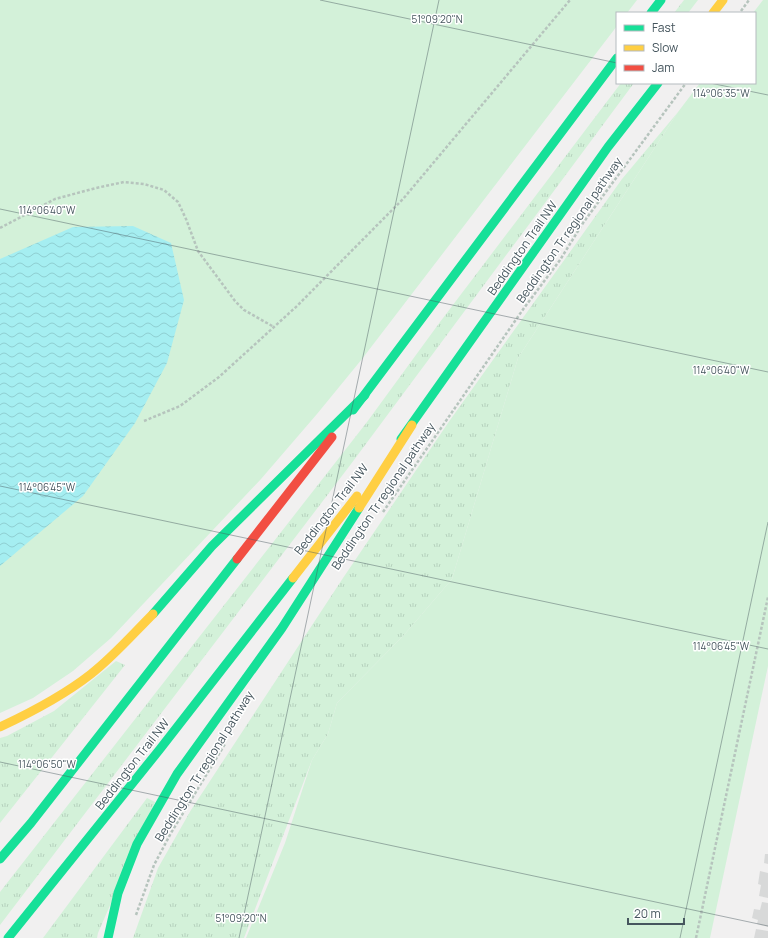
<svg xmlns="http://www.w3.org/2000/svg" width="768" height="938" font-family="Manrope,sans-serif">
	<defs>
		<pattern id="grass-tufts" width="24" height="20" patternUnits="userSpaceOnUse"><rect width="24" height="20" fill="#d3f1d9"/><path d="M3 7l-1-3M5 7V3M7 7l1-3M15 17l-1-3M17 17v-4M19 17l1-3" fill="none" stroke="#b6d1bd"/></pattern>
		<pattern id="water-waves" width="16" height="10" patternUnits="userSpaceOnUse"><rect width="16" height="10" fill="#a5eef1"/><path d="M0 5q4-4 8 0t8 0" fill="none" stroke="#8fced1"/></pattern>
	</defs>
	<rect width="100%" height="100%" fill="#f1f0f0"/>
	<g fill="url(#grass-tufts)">
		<polygon points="684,0 698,0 688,13 674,13"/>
		<polygon points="621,83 634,83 351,464 0,925 0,892 367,422 440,322"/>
		<polygon points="678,112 518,358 452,579 404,635 337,703 328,734 312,760 244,938 133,938 158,868 191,810 343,578 448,423 622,179"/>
		<polygon points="116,661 125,665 0,823 0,738 7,736 54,711"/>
		<polygon points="147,798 155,802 98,933 97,938 43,938"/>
	</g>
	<g fill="#d3f1d9">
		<polygon points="0,0 637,0 627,13 617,13 617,26 362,359 317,414 261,479 111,638 73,671 33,698 0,713"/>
		<polygon points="763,0 768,0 768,666 710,938 246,938 285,843 312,760 328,734 337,703 404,635 452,579 518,358 678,112 700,83 755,83 755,13 753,13"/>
	</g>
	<polygon fill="url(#water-waves)" points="133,226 171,243 184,300 167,363 135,423 83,496 0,566 0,259 73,227"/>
	<g fill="#d8d9d9">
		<polygon points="765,854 768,854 768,864 764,863"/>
		<polygon points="760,871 768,873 768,898 759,896 761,885 758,884"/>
		<polygon points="762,902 768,903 768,927 757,924 758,920 752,918 754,909 760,910"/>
		<polygon points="756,929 768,931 768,938 754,938"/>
	</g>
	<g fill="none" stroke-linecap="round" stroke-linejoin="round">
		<g stroke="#b6c4bd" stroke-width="2.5" stroke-dasharray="3 2" stroke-linecap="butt">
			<polyline points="741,11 749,0"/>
			<polyline points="0,228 55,199 96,188 124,182 144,184 164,190 178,202 186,219 198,251 235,301 244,310 274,327"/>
			<polyline points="144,421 180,406 219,377 297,306 403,199 570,0"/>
			<polyline points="383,512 524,308 560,260 583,223 686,83"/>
			<polyline points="136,915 154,865 171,833 225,744"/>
			<polyline points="696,938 768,597"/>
		</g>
		<g stroke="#16e098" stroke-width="9">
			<polyline points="651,13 661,0"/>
			<polyline points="353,410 617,58"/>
			<polyline points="401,439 608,147 658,83"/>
			<polyline points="153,614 212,546 365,395"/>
			<polyline points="0,859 31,823 237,559"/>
			<polyline points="8,938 160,749 293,578"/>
			<polyline points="108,938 118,893 137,844 177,774 282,628 359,508"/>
		</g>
		<g stroke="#ffcf43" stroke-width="9">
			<polyline points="713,13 723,0"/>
			<polyline points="359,508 412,425"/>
			<polyline points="293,578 357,496"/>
			<path d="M0,727C32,712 63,696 91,674C113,657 133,634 153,614"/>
		</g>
		<polyline stroke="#f24e42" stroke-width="9" points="237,559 332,437"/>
	</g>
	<path fill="none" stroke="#46565e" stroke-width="1" stroke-opacity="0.45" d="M320,0L617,63M710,83L768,95M0,209L768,372M0,486L768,649M0,762L768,926M239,938L439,0M680,938L768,522"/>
	<g text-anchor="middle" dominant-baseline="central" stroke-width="3" stroke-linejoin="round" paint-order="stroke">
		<g font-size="12" fill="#46565e" stroke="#fff">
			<text transform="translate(569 230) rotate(-55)">Beddington Tr regional pathway</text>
			<text transform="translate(522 248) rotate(-55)">Beddington Trail NW</text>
			<text transform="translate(383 496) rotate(-56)">Beddington Tr regional pathway</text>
			<text transform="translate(331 509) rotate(-52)">Beddington Trail NW</text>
			<text transform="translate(132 764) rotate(-52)">Beddington Trail NW</text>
			<text transform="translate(204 766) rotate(-58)">Beddington Tr regional pathway</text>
		</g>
	</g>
	<g font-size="10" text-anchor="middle" fill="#46565e" stroke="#fff" stroke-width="3" stroke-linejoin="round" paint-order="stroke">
		<text x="437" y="23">51°09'20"N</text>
		<text x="721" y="97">114°06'35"W</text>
		<text x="47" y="214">114°06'40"W</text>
		<text x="721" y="374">114°06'40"W</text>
		<text x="47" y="491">114°06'45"W</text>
		<text x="721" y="650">114°06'45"W</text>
		<text x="47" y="768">114°06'50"W</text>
		<text x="241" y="922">51°09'20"N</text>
	</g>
	<rect x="616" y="12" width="140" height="72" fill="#ffffff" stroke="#b5bbbf"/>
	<rect x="624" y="25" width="20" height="6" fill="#16e098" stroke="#b5bbbf"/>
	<text x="652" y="32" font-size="12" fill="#46565e">Fast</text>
	<rect x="624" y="45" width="20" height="6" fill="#ffcf43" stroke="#b5bbbf"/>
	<text x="652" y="52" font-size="12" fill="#46565e">Slow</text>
	<rect x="624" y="65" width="20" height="6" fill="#f24e42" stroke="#b5bbbf"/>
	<text x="652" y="72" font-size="12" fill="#46565e">Jam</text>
	<path d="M628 918v6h56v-6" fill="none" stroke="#46565e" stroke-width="2"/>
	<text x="634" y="918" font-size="12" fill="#46565e" stroke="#ffffff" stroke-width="3" paint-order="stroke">20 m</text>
</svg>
